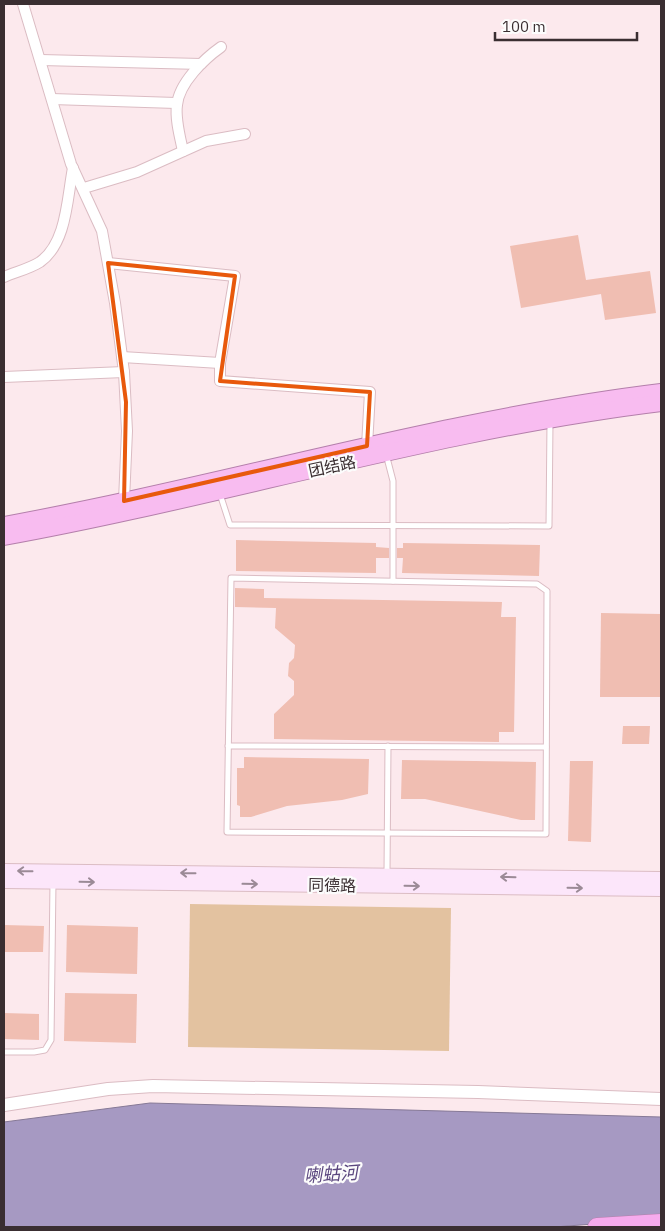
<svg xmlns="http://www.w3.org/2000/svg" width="665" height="1231" font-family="'IBM Plex Sans','Noto Sans SC',sans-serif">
	<rect width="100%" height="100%" fill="#fce9ed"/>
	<polygon fill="#e3c2a0" points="190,904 451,908 449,1051 188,1047"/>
	<polygon fill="#a699c2" stroke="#867996" points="150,1103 661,1117 661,1219 554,1227 4,1227 4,1122"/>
	<g fill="#f0beb2">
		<polygon points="578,235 586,280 650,271 656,313 605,320 601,294 521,308 510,246"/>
		<polygon points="236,540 376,543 376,547 389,548 389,558 376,558 376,573 236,571"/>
		<polygon points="403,543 540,545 539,576 402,573 403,558 397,558 397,548 403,548"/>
		<polygon points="235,588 264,589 264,598 502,602 501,617 516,617 514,732 499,732 499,742 274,739 274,714 294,695 294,681 288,676 289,663 294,658 295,645 275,628 276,608 235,607"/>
		<polygon points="601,613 661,614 661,697 600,697"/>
		<polygon points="623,726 650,726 649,744 622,744"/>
		<polygon points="244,757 369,759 368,794 342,800 287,806 251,817 240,817 240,806 237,805 237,768 244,768"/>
		<polygon points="402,760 536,762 535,820 521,820 425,799 401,799"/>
		<polygon points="570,761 593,761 591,842 568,841"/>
		<polygon points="4,925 44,926 43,952 4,952"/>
		<polygon points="67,925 138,927 137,974 66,972"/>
		<polygon points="65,993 137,994 136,1043 64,1041"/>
		<polygon points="4,1013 39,1014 39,1040 4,1039"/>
	</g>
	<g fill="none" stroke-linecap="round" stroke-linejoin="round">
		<defs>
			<g id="service">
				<polyline points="386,454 393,481 393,581"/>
				<polyline points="220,494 230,525 549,526 550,422"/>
				<polygon points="231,578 537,584 547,591 546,834 227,832"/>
				<polyline points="228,746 546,747"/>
				<polyline points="387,873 388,746"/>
				<polyline points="4,1052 34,1052 45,1050 51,1040 53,882"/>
			</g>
			<g id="minor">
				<polyline points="23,4 71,164 102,231 115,303 124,372 127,431 124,501"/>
				<polyline points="41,60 201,64"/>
				<polyline points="52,99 176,103"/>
				<path d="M183,151C180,137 175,119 177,105C179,83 204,59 221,47"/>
				<polyline points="84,188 137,172 206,141 245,134"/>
				<polyline points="108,263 235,276 220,363 220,381 370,392 367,446"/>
				<path d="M4,277C15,272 29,269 40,262C67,243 67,198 73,168"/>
				<polyline points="122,357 220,363"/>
				<polyline points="4,377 124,372"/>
			</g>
			<polyline id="tertiary" points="4,1105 108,1089 153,1086 478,1092 661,1099"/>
			<g id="secondary">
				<polyline points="4,871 661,879"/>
				<polyline points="4,881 661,889"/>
			</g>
			<g id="trunk">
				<path d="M4,525C224,485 439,419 661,392"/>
				<path d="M4,537C224,497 439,430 661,403"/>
			</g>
			<polyline id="motorway" points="597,1227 661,1223"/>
		</defs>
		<use href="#service" stroke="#dbbcc3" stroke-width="7"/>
		<use href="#minor" stroke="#dbbcc3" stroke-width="12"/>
		<use href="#tertiary" stroke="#dbbcc3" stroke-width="14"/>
		<use href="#secondary" stroke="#dbbcc3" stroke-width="16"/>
		<use href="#trunk" stroke="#b47fab" stroke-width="18"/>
		<use href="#motorway" stroke="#b47fab" stroke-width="19"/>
		<use href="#service" stroke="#fff" stroke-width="5"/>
		<use href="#minor" stroke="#fff" stroke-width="10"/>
		<use href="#tertiary" stroke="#fff" stroke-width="12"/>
		<use href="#secondary" stroke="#fce6fa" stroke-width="14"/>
		<use href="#trunk" stroke="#f8bcf0" stroke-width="16"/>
		<use href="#motorway" stroke="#f6abed" stroke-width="18"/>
	</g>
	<defs><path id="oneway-shaft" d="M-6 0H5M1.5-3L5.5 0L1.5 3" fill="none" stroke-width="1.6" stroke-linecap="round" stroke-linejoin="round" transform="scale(1.25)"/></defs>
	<g stroke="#9b8a96">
		<use href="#oneway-shaft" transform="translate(25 871) rotate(-179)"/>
		<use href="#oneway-shaft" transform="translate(188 873) rotate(-179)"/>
		<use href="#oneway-shaft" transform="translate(508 877) rotate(-179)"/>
		<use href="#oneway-shaft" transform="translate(87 882) rotate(1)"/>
		<use href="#oneway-shaft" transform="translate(250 884) rotate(1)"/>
		<use href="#oneway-shaft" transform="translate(412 886) rotate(1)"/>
		<use href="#oneway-shaft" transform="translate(575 888) rotate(1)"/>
	</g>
	<path fill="none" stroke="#e8590c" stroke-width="4" stroke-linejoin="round" d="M108,263L235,276L220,381L370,392L367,446L124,501L126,402Z"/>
	<g text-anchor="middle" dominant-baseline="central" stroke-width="4.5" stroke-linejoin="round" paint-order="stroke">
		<g font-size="16" fill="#3a2e31" stroke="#fcfcfc">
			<text transform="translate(332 466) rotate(-12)">团结路</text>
			<text transform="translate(332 885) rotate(1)">同德路</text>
		</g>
		<g font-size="18" font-style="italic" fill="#5b477f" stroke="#fcfcfc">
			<text transform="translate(331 1174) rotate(-4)">喇蛄河</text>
		</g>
	</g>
	<rect width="665" height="1231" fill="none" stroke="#3a2e31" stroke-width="10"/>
	<path d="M495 32v8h142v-8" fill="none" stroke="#3a2e31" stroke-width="2.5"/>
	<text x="502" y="32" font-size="15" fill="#3a2e31" stroke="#fcfcfc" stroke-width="4" paint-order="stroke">100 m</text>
</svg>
